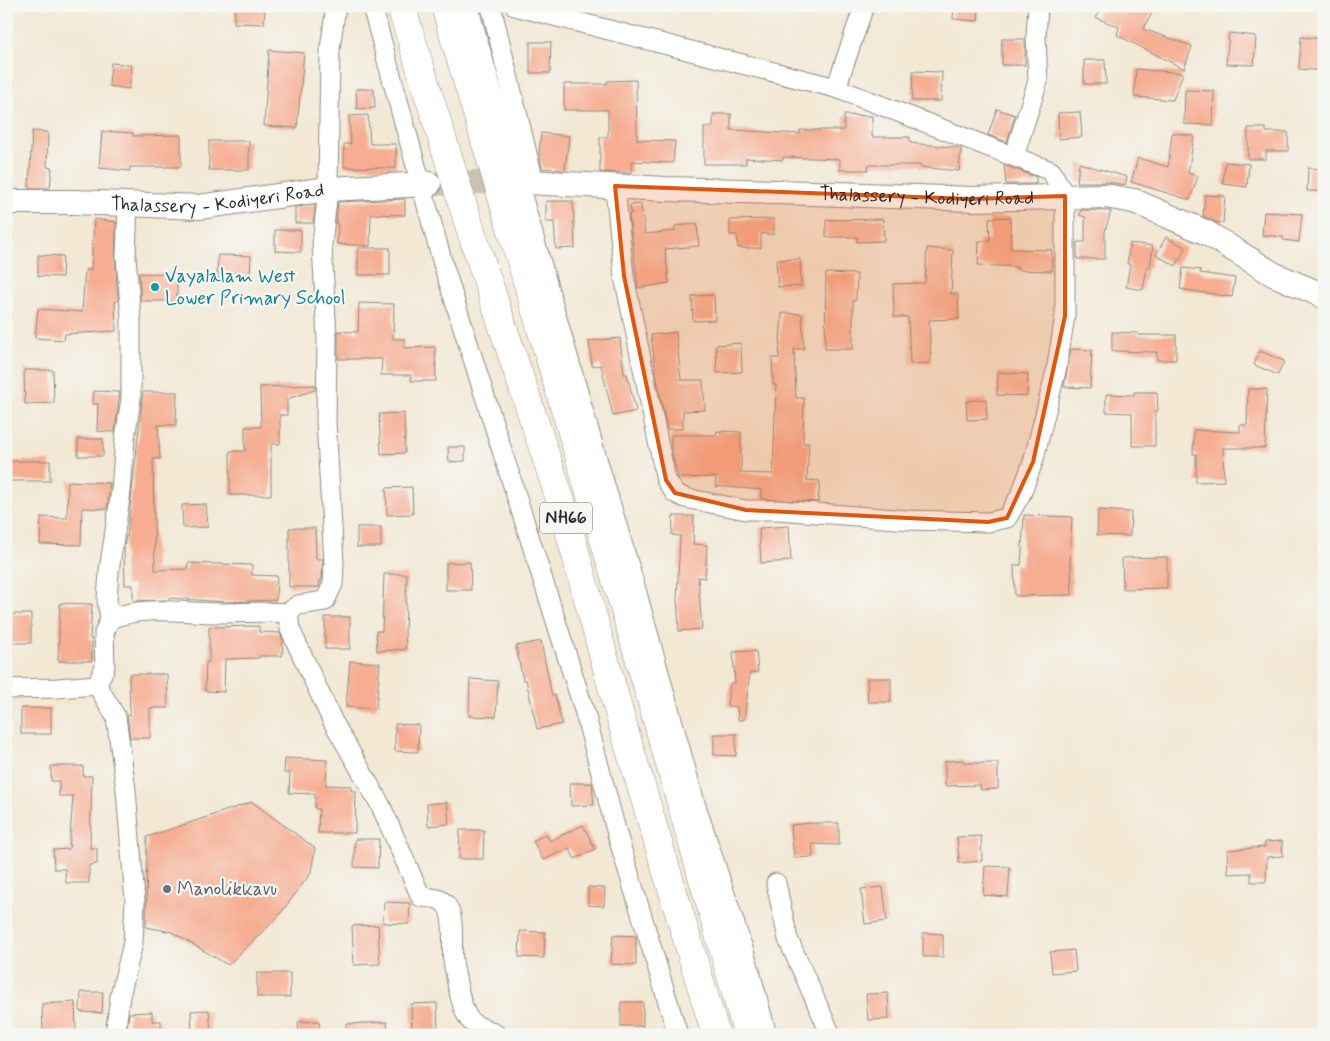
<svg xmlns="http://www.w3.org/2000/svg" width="1330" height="1041" font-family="Mynerve,sans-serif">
	<rect width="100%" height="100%" fill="#f6f6f2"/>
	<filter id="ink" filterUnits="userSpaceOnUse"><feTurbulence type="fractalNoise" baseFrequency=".02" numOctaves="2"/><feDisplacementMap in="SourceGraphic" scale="10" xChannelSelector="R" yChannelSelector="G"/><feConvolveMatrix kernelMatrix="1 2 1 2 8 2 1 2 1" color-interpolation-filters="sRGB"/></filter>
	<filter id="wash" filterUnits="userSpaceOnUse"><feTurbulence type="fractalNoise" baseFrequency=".0096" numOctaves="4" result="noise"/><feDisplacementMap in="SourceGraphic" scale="20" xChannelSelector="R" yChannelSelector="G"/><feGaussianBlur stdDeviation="1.12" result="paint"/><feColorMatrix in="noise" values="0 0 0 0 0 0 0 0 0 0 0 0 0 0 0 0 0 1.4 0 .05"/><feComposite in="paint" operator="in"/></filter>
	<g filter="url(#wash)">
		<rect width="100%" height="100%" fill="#f2e8d4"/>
		<g id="blocks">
			<g fill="#f6ad92">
				<polygon points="235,6 265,6 264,24 234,23"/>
				<polygon points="954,6 979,6 978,21 953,19"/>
				<polygon points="1101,6 1138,6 1152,13 1143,29 1192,46 1184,69 1117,35 1119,27 1096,18"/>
				<polygon points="1229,33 1256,36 1254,65 1226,64"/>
				<polygon points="1301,37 1324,39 1324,71 1299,69"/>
				<rect x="1002" y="39" width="23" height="26"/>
				<polygon points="530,42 551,42 550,73 530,73"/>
				<polygon points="269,50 304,53 297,128 264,126"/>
				<polygon points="1084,60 1105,60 1106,84 1084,84"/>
				<polygon points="111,63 132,65 129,89 109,86"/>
				<polygon points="1136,69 1183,73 1173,100 1134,97"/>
				<polygon points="913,71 942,72 941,101 912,101"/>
				<polygon points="636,80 637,140 675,141 673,163 631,161 631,173 600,172 600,137 608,137 608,110 564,110 564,84 607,84 607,81"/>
				<polygon points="356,89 374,89 375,108 357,109"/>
				<polygon points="1185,90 1214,91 1213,125 1184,124"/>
				<polygon points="997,109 1015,115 1007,142 988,135"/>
				<polygon points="1080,112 1082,137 1059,139 1058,113"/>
				<polygon points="713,114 731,114 731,130 800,134 800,130 844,130 844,115 872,116 872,137 910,137 910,143 961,148 959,171 920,167 920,165 868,165 868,170 840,170 840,159 783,157 783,160 746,158 746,164 704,164 704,127 713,127"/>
				<polygon points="368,115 370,144 396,144 396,168 344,167 344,144 351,144 349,116"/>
				<polygon points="1248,128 1266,128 1266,132 1288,132 1288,151 1266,151 1266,159 1248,159"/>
				<polygon points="32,131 48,132 47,167 52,168 50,188 29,188"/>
				<polygon points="102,131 133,133 133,136 181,135 181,167 130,167 130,171 99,168"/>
				<polygon points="541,133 569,136 565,170 542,168 539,153"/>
				<polygon points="1172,133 1194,136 1188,173 1198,176 1190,200 1131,182 1138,158 1168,167"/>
				<rect x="209" y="141" width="40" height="29"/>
				<polygon points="1225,162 1249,164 1247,187 1223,184"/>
				<polygon points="1079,163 1127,177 1125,185 1107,182 1077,182"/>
				<polygon points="1004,165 1036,177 1036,184 1006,184"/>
				<polygon points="1308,168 1324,169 1324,191 1307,191"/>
				<polygon points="1205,195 1225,196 1223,223 1215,222 1203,216"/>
				<polygon points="405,199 405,215 371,214 370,246 337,244 338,224 336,224 338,202"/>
				<polygon points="546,201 573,201 575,248 556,249 554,222 546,222"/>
				<polygon points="641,204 645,234 675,231 675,226 697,224 699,246 665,249 669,283 638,288 629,214 631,214 630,205"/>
				<polygon points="315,205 313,223 295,223 295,207"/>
				<polygon points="1081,210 1111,211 1105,231 1105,259 1077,259 1077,242 1085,242 1085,217 1079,215"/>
				<polygon points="1264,212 1302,214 1299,242 1283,240 1283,237 1262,235"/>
				<polygon points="1010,217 1011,249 1052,250 1052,271 1017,270 1017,267 978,265 979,241 990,241 989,218"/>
				<polygon points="94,219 116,222 115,258 118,301 115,301 116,331 65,334 64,340 35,338 38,309 82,312 85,270 91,270"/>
				<polygon points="774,219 774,234 761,234 761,248 738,248 737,235 730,235 730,220"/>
				<polygon points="883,219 884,241 857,242 857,237 826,237 826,220"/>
				<polygon points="275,230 301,230 301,252 275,251"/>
				<polygon points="1166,237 1186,248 1176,266 1156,255"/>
				<polygon points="1130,243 1153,246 1150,267 1147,267 1143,290 1126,287 1130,264 1127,264"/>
				<rect x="358" y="248" width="32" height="27"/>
				<polygon points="927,248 953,250 951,294 958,294 959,319 929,320 931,363 910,364 908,317 894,317 893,284 925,283"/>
				<polygon points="38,255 63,256 62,277 38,276"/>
				<polygon points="218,255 251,256 250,279 217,278"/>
				<polygon points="800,259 801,286 778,287 776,260"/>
				<polygon points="1183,268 1201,270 1200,273 1235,278 1232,297 1180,289"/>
				<polygon points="139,273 177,274 177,301 141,301"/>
				<polygon points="826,273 857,274 856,300 853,300 853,349 825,349"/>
				<polygon points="714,295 715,320 693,321 692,296"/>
				<polygon points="359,303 394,304 393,339 404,339 404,348 435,347 436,381 411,381 411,375 381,375 382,359 338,359 338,331 358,332"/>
				<polygon points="782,313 802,314 804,349 794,349 796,398 804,398 803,443 809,443 807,480 820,481 818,502 761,499 761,490 715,486 716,477 678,478 671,449 671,435 716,435 717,431 741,432 741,473 773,474 776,385 773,385 772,358 779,358"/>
				<polygon points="676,332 681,380 703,380 705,410 683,411 683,429 667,429 656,374 651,335"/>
				<polygon points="1112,332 1138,333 1138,335 1176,335 1176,360 1157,360 1157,352 1112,351"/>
				<polygon points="620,338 624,374 627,374 636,411 613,416 601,365 592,366 589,341"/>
				<polygon points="741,343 742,372 717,373 716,345"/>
				<polygon points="1071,349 1092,350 1090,388 1064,387"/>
				<polygon points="1260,351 1284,361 1278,375 1254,365"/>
				<polygon points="24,370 53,370 54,403 25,404"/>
				<polygon points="998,372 1028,374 1027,396 997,395"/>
				<polygon points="315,385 315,390 287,399 287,415 280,415 280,444 271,444 271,495 230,495 230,451 245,451 245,427 261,427 260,387"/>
				<polygon points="1248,389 1267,389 1265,448 1223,448 1224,481 1196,482 1196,454 1193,454 1194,430 1240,432 1240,425 1247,425"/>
				<polygon points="94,391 120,392 115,432 97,431 98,404 93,404"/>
				<polygon points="143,392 177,392 176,425 158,425 160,459 153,459 155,570 187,569 188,563 252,565 252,575 277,576 276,600 225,602 169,598 169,600 133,601 133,585 125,585 124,547 126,536 127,537"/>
				<polygon points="1134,392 1157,392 1158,411 1155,411 1155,446 1132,446 1132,413 1106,412 1106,394 1134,395"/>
				<polygon points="986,399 987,419 967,420 966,401"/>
				<polygon points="404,413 405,453 381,454 379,414"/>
				<rect x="78" y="439" width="25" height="17"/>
				<polygon points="448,447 465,447 465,461 449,462"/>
				<rect x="6" y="461" width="44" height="20"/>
				<polygon points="68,481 110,483 107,509 82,508 81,545 40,544 41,517 67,518"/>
				<polygon points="412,487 413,514 387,515 386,488"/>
				<polygon points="206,504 208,527 183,528 182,505"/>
				<polygon points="1098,510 1131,512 1130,536 1097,535"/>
				<polygon points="1024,515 1072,517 1070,564 1071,564 1072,595 1015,596 1014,565 1021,565"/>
				<polygon points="673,516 694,516 693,544 707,545 705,578 698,577 702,629 679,631 677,599 680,536 672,535"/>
				<polygon points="789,526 791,561 761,563 759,528"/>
				<rect x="357" y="527" width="24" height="20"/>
				<polygon points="289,528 315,528 316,559 323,559 322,580 320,580 319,587 289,587"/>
				<polygon points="1167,557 1167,588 1123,589 1122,558"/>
				<polygon points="470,562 471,590 446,590 446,563"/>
				<polygon points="384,574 407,574 405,633 406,649 377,651 376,631 382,631"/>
				<polygon points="60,603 92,604 90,639 92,639 92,661 58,661"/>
				<rect x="6" y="614" width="25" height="29"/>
				<rect x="325" y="617" width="25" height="32"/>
				<polygon points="259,626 259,632 280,633 283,640 282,656 259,656 259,658 225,659 224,692 205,691 206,662 209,662 209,627"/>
				<polygon points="541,641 552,696 555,695 562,724 537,729 526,680 523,680 516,646"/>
				<polygon points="756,651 758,672 750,673 744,720 738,720 737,707 727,706 730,683 735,684 733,652"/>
				<polygon points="350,661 380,663 376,709 346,707"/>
				<polygon points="129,674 167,674 168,708 150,708 150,738 130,738 127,715 130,715"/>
				<polygon points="867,678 891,678 891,702 868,702"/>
				<polygon points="470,679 498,681 496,717 469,716"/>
				<rect x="21" y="708" width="30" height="26"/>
				<polygon points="395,724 419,725 418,752 395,751"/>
				<polygon points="714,734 736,734 736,756 714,755"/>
				<polygon points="285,758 327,760 326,785 352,786 351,791 356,791 355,833 318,833 319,809 315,809 315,794 289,793 290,773 284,773"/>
				<polygon points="964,760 964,763 998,763 998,789 981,790 980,785 945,786 945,761"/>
				<polygon points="51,766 83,766 83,776 92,776 90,848 97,848 97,864 89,865 89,883 66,883 65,869 54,869 53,850 69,849 73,796 59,796 59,781 51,781"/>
				<polygon points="570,783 592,783 594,805 571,806"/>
				<polygon points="252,802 315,848 311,873 277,918 228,965 172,932 146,927 147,837"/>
				<polygon points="447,802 449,824 428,826 427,804"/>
				<polygon points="811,823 839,823 839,845 812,844 813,857 794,858 791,825"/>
				<polygon points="583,825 595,849 575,859 569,848 543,860 533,841 546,834 550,841"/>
				<polygon points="460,830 484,830 483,859 459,859"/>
				<polygon points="981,836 982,861 959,863 957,837"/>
				<polygon points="355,839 379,839 378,868 354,867"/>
				<polygon points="1282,841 1283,856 1267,857 1266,882 1251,882 1251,873 1228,874 1227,850 1265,847 1265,842"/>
				<polygon points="985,866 1010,867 1008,897 983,895"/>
				<polygon points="588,887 605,888 604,906 588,905"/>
				<polygon points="883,887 887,921 865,924 861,889"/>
				<polygon points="384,902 410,903 409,924 383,923"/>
				<polygon points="378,925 380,964 354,965 352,926"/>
				<polygon points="520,931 545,932 544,958 519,957"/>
				<polygon points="923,933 943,934 943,957 923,957"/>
				<polygon points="613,935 636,936 636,965 611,964"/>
				<polygon points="1074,950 1076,971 1052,973 1050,952"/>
				<rect x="257" y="973" width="33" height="24"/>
				<polygon points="81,992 103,992 102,1013 80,1012"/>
				<polygon points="888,993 889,1019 868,1020 866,994"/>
				<polygon points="75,1002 76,1031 43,1032 42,1004"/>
				<rect x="621" y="1002" width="22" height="24"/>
				<polygon points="437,1003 438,1035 412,1035 411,1004"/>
				<polygon points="209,1010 211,1032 192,1033 191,1011"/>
				<polygon points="152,1012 152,1021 161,1021 161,1035 126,1035 129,1013"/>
				<polygon points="319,1021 320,1035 299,1035 298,1022"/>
				<polygon points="387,1022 388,1035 346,1035 346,1024"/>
			</g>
		</g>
	</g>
	<g filter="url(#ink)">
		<use href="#blocks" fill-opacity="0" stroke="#8e8a80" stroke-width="1"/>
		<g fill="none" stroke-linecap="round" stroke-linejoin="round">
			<polyline stroke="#cac2b2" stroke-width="24" stroke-dasharray="24 12" stroke-linecap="butt" points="429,184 507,181"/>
			<defs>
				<g id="minor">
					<polyline points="372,6 443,264 585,713 617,834 678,1035"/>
					<polyline points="468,6 596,455 635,586 696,806 748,964 767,1035"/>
					<polyline points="491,6 534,182"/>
					<polyline points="515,6 836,88 1051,171 1065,196 1065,316 1056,371 1033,462 1021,494 1007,518 988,522 909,520 778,510 746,510 685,498 675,493 666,480 624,276 615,186"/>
					<polyline points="836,88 864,6"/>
					<polyline points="1014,156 1038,81 1036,37 1038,6"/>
					<path d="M288,613L290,629L332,720L380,804L421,897C431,898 440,897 446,905C456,916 451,947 453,961C456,978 459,999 466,1014C473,1029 485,1026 497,1035"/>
					<polyline points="110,619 107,600 109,571 121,491 125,438 131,399 131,318 126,257 128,204"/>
					<polyline points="97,685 116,717 126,790 135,901 133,943 120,996 115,1035"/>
					<path d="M6,689L57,688L97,685L105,667L104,633L110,619C145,605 181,613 218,613C241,613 264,611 288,613L298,605L325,601L333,584L334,563L326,421L327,338L322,245L328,189L330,49L336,6"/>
					<polyline points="776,883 788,939 831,1035"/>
				</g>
				<g id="major">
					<path id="s1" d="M507,181L666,189L812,193L971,199L1105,196L1134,201L1207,233L1273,274L1324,296"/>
					<path id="s2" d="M6,202H74L199,207L328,189L429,184"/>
				</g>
				<g id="highway">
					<polyline points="401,6 470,228 563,508 622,723 716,1035"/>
					<polyline points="445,6 636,647 748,1035"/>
				</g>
			</defs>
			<use href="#minor" stroke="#8e8a80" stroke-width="21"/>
			<use href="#major" stroke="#8e8a80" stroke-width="26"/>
			<use href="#highway" stroke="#8e8a80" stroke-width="29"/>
			<use href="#minor" stroke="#fff" stroke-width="19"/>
			<use href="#major" stroke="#fff" stroke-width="24"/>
			<use href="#highway" stroke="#fff" stroke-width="28"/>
		</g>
	</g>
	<path fill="#df570e" fill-opacity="0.2" stroke="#df570e" stroke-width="4" stroke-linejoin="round" d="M615,186L971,199L1065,196V316L1033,462L1007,518L988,522L746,510L675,493L666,480L624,276Z"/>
	<circle fill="#0f9aa8" stroke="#f6f6f2" stroke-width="2" cx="155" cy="287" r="5"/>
	<circle fill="#6b7280" stroke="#f6f6f2" stroke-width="2" cx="167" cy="889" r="5"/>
	<g text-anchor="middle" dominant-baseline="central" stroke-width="4.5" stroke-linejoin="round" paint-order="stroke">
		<rect fill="#f6f6f2" stroke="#686867" stroke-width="1" x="540" y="502.5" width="52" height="31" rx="4"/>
		<g font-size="18" font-weight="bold" fill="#2b2b2b">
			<text x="566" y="518">NH66</text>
		</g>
		<g font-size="19" fill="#2b2b2b" stroke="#f6f6f2">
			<text stroke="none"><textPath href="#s1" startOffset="420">Thalassery - Kodiyeri Road</textPath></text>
			<text stroke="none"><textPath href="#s2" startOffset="212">Thalassery - Kodiyeri Road</textPath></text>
		</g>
		<g font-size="19" fill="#0d838f" stroke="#f6f6f2" text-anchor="start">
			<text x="165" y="276">Vayalalam West<tspan x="165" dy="22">Lower Primary School</tspan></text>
		</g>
		<g font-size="19" fill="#5b616d" stroke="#f6f6f2" text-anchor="start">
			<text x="177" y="889">Manolikkavu</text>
		</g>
	</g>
	<rect width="1330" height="1041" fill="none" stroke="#f6f6f2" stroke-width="25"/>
</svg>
